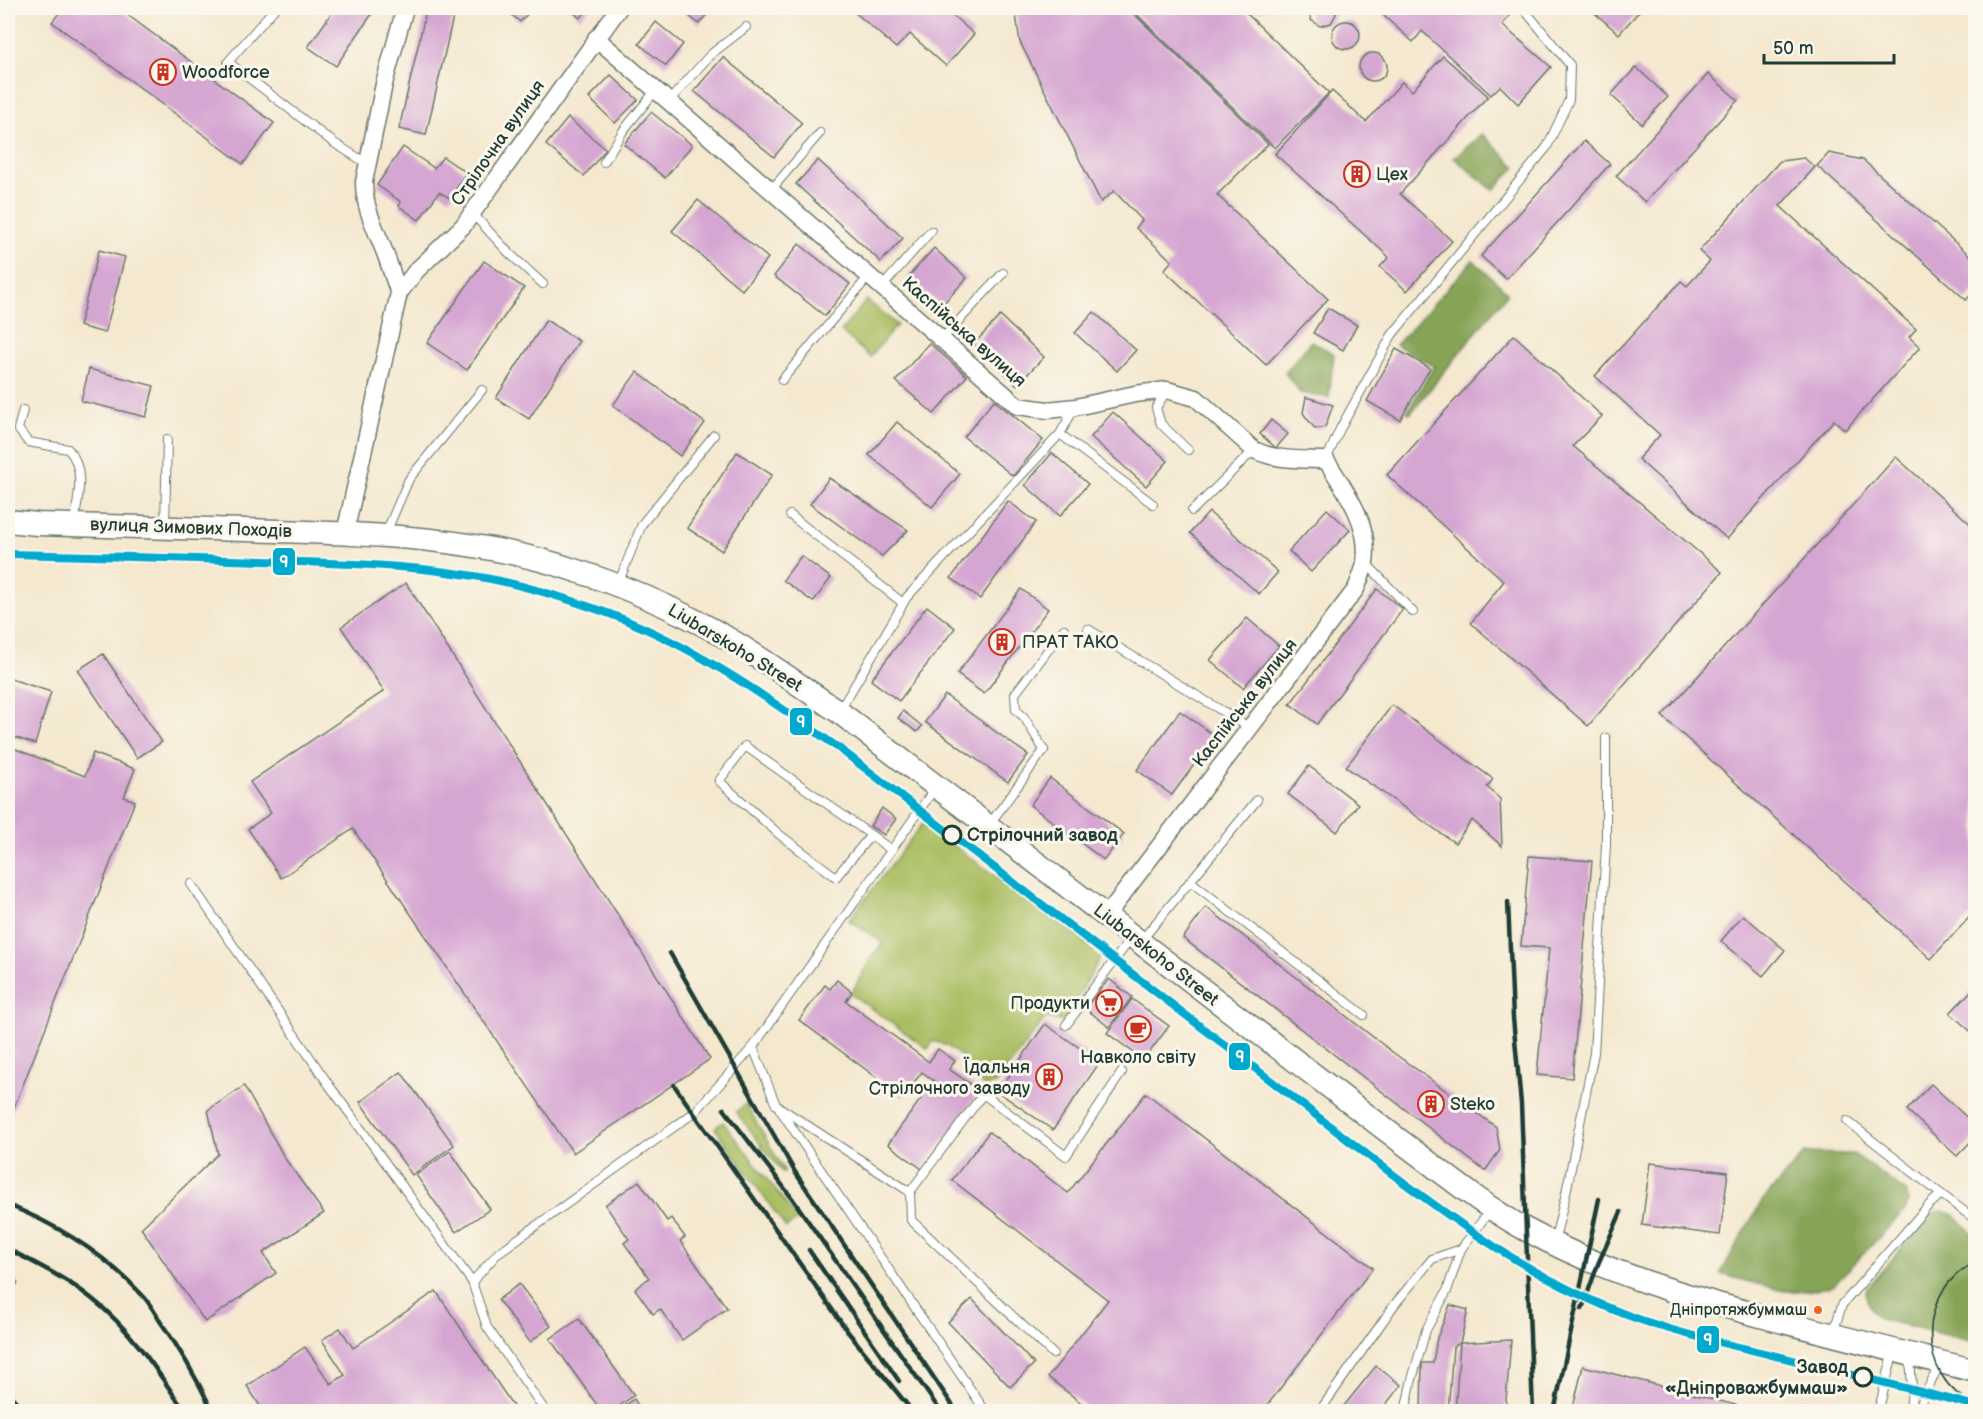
<svg xmlns="http://www.w3.org/2000/svg" width="1983" height="1419" font-family="'Balsamiq Sans',sans-serif">
	<rect width="100%" height="100%" fill="#fbf7ec"/>
	<filter id="ink" filterUnits="userSpaceOnUse"><feTurbulence type="fractalNoise" baseFrequency=".0167" numOctaves="2"/><feDisplacementMap in="SourceGraphic" scale="12" xChannelSelector="R" yChannelSelector="G"/><feConvolveMatrix kernelMatrix="1 2 1 2 8 2 1 2 1" color-interpolation-filters="sRGB"/></filter>
	<filter id="wash" filterUnits="userSpaceOnUse"><feTurbulence type="fractalNoise" baseFrequency=".008" numOctaves="4" result="noise"/><feDisplacementMap in="SourceGraphic" scale="24" xChannelSelector="R" yChannelSelector="G"/><feGaussianBlur stdDeviation="1.35" result="paint"/><feColorMatrix in="noise" values="0 0 0 0 0 0 0 0 0 0 0 0 0 0 0 0 0 1.4 0 .05"/><feComposite in="paint" operator="in"/></filter>
	<g filter="url(#wash)">
		<rect width="100%" height="100%" fill="#f4e8cf"/>
		<g fill="#a9bd61" stroke="#647d4a" stroke-width="1.5">
			<polygon points="867,300 897,325 870,357 841,331"/>
			<polygon points="923,823 1102,954 1064,1022 1046,1017 996,1084 984,1086 962,1071 963,1058 946,1045 933,1041 928,1049 851,994 872,956 883,943 849,920"/>
			<polygon points="746,1104 785,1172 783,1173 736,1112"/>
			<polygon points="723,1122 798,1219 786,1228 715,1128"/>
		</g>
		<g fill="#86a457" stroke="#527046" stroke-width="1.5">
			<polygon points="1482,134 1516,167 1493,190 1454,158"/>
			<polygon points="1473,260 1508,293 1410,414 1407,412 1434,366 1396,345"/>
			<polygon points="1311,341 1334,354 1329,398 1300,393 1285,373"/>
			<polygon points="1805,1153 1854,1154 1907,1193 1908,1201 1906,1209 1833,1286 1807,1291 1784,1291 1720,1274 1762,1201"/>
			<path d="M1942,1211L1954,1214L1975,1236V1342L1880,1319C1869,1311 1866,1302 1866,1289L1929,1217L1935,1212Z"/>
		</g>
		<g id="blocks">
			<g fill="#d5a6d2">
				<polygon points="63,8 118,8 274,123 243,164 52,22"/>
				<polygon points="335,8 376,8 336,66 308,47"/>
				<polygon points="504,8 533,8 520,22"/>
				<polygon points="569,8 590,8 580,18"/>
				<polygon points="679,8 712,8 699,24"/>
				<polygon points="850,8 944,8 974,34 946,66 910,34 896,48"/>
				<polygon points="1015,8 1128,8 1268,144 1217,195 1328,299 1266,365 1164,270 1172,261 1136,228 1142,220 1114,191 1101,202 1020,42"/>
				<polygon points="1130,8 1241,8 1329,93 1275,148"/>
				<polygon points="1245,8 1270,8 1260,11"/>
				<polygon points="1309,8 1336,8 1336,14 1331,23 1320,26 1311,20 1309,13"/>
				<polygon points="1375,8 1473,8 1479,13 1485,8 1499,8 1509,16 1502,25 1551,67 1518,104 1500,86 1491,95 1422,31 1413,42"/>
				<polygon points="1589,8 1642,8 1619,34"/>
				<polygon points="1960,8 1976,8 1976,21"/>
				<polygon points="426,11 453,17 426,135 399,129"/>
				<circle cx="1346" cy="35" r="14"/>
				<polygon points="656,22 683,44 666,66 639,44"/>
				<circle cx="1373" cy="67" r="14"/>
				<polygon points="1443,56 1488,96 1400,194 1452,241 1407,291 1380,267 1389,257 1275,154 1332,91 1366,122 1402,82 1412,91"/>
				<polygon points="723,57 802,123 774,157 694,91"/>
				<polygon points="1636,67 1668,97 1642,124 1611,95"/>
				<polygon points="1708,74 1738,100 1645,202 1616,176"/>
				<polygon points="611,75 638,100 615,123 589,98"/>
				<polygon points="651,112 692,145 665,178 624,144"/>
				<polygon points="568,118 606,149 584,176 546,145"/>
				<polygon points="1584,141 1610,164 1506,279 1481,256"/>
				<polygon points="403,147 434,168 443,157 467,173 450,198 439,192 419,220 399,206 401,202 377,185"/>
				<polygon points="1829,153 1863,160 1976,261 1976,290 1966,300 1817,166"/>
				<polygon points="1804,158 1815,167 1780,206 1916,329 1909,337 1920,347 1845,430 1834,420 1727,539 1638,459 1660,435 1595,376 1681,281 1687,286 1710,261 1699,251 1780,161"/>
				<polygon points="818,160 903,238 881,262 796,184"/>
				<polygon points="698,200 768,258 742,290 672,231"/>
				<polygon points="799,244 850,284 825,316 774,276"/>
				<polygon points="934,248 967,278 941,306 908,277"/>
				<polygon points="99,250 125,257 105,333 79,326"/>
				<polygon points="484,261 524,288 467,370 427,343"/>
				<polygon points="1328,308 1357,325 1343,350 1313,333"/>
				<polygon points="1094,312 1136,350 1117,371 1075,333"/>
				<polygon points="1000,316 1044,357 1017,385 974,344"/>
				<polygon points="546,320 579,341 529,419 496,398"/>
				<polygon points="1514,335 1602,416 1573,446 1722,572 1588,726 1471,623 1504,581 1387,475"/>
				<polygon points="929,343 967,376 934,414 896,381"/>
				<polygon points="1396,349 1430,368 1400,420 1367,401"/>
				<polygon points="89,369 154,386 146,417 81,401"/>
				<polygon points="637,372 705,423 680,456 613,405"/>
				<polygon points="1306,397 1333,405 1325,427 1315,429 1303,413"/>
				<polygon points="994,400 1043,440 1013,476 964,437"/>
				<polygon points="1113,412 1168,461 1146,486 1091,437"/>
				<polygon points="1271,420 1288,434 1276,448 1260,434"/>
				<polygon points="897,422 960,474 932,507 869,455"/>
				<polygon points="737,452 772,475 722,551 687,528"/>
				<polygon points="1052,453 1088,484 1060,516 1025,485"/>
				<polygon points="1896,457 1976,529 1976,910 1931,959 1662,716"/>
				<polygon points="829,478 908,530 882,556 810,504"/>
				<polygon points="1008,501 1036,522 980,599 951,578"/>
				<polygon points="1327,509 1350,530 1311,572 1289,551"/>
				<polygon points="1209,512 1278,572 1259,594 1190,533"/>
				<polygon points="801,556 831,578 813,602 783,580"/>
				<polygon points="406,583 710,1059 573,1153 353,829 281,878 248,829 271,813 250,782 384,691 341,627"/>
				<polygon points="1021,589 1048,609 984,694 957,674"/>
				<polygon points="1377,589 1403,609 1317,724 1290,704"/>
				<polygon points="927,606 955,628 899,701 871,680"/>
				<polygon points="1247,618 1279,646 1243,688 1210,660"/>
				<polygon points="103,654 162,742 137,758 78,670"/>
				<polygon points="8,678 51,692 35,744 8,735"/>
				<polygon points="945,695 1028,755 1008,782 925,722"/>
				<polygon points="1392,705 1493,779 1487,787 1500,799 1502,846 1472,820 1455,843 1346,767"/>
				<polygon points="903,711 922,726 917,732 898,718"/>
				<polygon points="1180,711 1215,736 1172,795 1137,770"/>
				<polygon points="8,746 85,776 93,753 135,769 124,797 135,801 8,1123"/>
				<polygon points="1309,766 1358,804 1337,832 1288,794"/>
				<polygon points="1050,778 1124,834 1104,860 1030,805"/>
				<polygon points="882,808 896,819 884,835 870,826"/>
				<polygon points="1529,856 1592,861 1572,1078 1537,1075 1549,948 1521,946"/>
				<polygon points="1206,907 1391,1051 1496,1127 1500,1150 1485,1171 1183,938"/>
				<polygon points="1743,915 1785,950 1763,976 1721,941"/>
				<polygon points="1109,979 1132,997 1109,1027 1085,1008"/>
				<polygon points="837,980 852,992 846,1001 929,1062 938,1049 955,1061 949,1069 980,1091 922,1169 888,1144 934,1081 922,1072 903,1097 799,1020 825,985 830,989"/>
				<polygon points="1976,986 1976,1036 1950,1013"/>
				<polygon points="1132,999 1169,1026 1144,1060 1107,1033"/>
				<polygon points="1045,1024 1100,1062 1053,1130 998,1092"/>
				<polygon points="401,1072 454,1145 412,1175 360,1102"/>
				<polygon points="1931,1084 1976,1126 1976,1136 1957,1156 1907,1110"/>
				<polygon points="244,1086 286,1160 324,1213 263,1253 276,1273 205,1322 141,1228 218,1154 208,1110"/>
				<polygon points="1146,1093 1373,1268 1262,1412 1093,1412 1048,1377 1108,1300 952,1180 989,1132 1068,1193"/>
				<polygon points="450,1151 490,1209 456,1232 416,1175"/>
				<polygon points="1650,1163 1728,1172 1720,1235 1642,1225"/>
				<polygon points="639,1181 667,1221 671,1218 685,1237 680,1241 727,1308 682,1340 660,1309 653,1314 635,1289 649,1278 624,1243 629,1239 605,1205"/>
				<polygon points="8,1273 18,1283 8,1295"/>
				<polygon points="519,1284 551,1326 530,1342 498,1300"/>
				<polygon points="436,1291 517,1412 264,1412 247,1386 305,1347 331,1384 345,1375 322,1340 340,1328 353,1348"/>
				<polygon points="972,1299 1034,1364 1010,1387 948,1322"/>
				<polygon points="1450,1305 1468,1310 1460,1343 1453,1347 1448,1412 1421,1412 1422,1363 1433,1363 1437,1338"/>
				<polygon points="579,1319 634,1395 611,1412 602,1412 550,1339"/>
				<polygon points="1511,1340 1505,1412 1455,1412 1460,1343"/>
				<polygon points="1376,1366 1401,1385 1380,1412 1339,1412"/>
				<polygon points="1583,1366 1759,1411 1759,1412 1572,1412"/>
				<polygon points="634,1399 642,1412 616,1412"/>
			</g>
		</g>
	</g>
	<g filter="url(#ink)">
		<use href="#blocks" fill-opacity="0" stroke="#6a796a" stroke-width="1.5"/>
		<g fill="none" stroke-linecap="round" stroke-linejoin="round">
			<defs>
				<g id="lane">
					<polyline points="275,8 228,62 334,143 368,164"/>
					<polyline points="669,101 710,55 746,27"/>
					<polyline points="604,162 623,131 656,90"/>
					<polyline points="771,190 820,133"/>
					<polyline points="472,213 509,253 543,284"/>
					<polyline points="882,287 931,231"/>
					<polyline points="942,339 1003,273"/>
					<polyline points="782,380 869,276"/>
					<polyline points="1167,390 1156,408 1161,424 1188,450"/>
					<path d="M23,410L18,429L28,442L68,449C87,469 77,501 74,525"/>
					<polyline points="1060,434 1153,504"/>
					<polyline points="1326,460 1340,429 1392,335 1547,147 1569,100 1570,65 1523,8"/>
					<polyline points="1192,511 1254,450"/>
					<polyline points="790,515 903,603"/>
					<polyline points="165,525 167,439"/>
					<polyline points="385,535 409,479 482,390"/>
					<polyline points="1366,563 1413,612"/>
					<polyline points="618,584 642,524 714,435"/>
					<polyline points="1088,629 1250,728"/>
					<polyline points="840,710 907,597 1060,434 1075,407"/>
					<polyline points="989,825 1044,750 1024,717 1016,710 1015,694 1064,629"/>
					<polyline points="871,835 836,877 780,835 719,781 745,746 871,835 891,850"/>
					<polyline points="1190,881 1364,1015"/>
					<polyline points="191,884 329,1085 472,1282"/>
					<polyline points="1141,941 1257,800"/>
					<polyline points="1066,1025 1132,937"/>
					<polyline points="753,1047 776,1105 910,1192 983,1094 1066,1156 1122,1072"/>
					<polyline points="780,1110 986,1412"/>
					<polyline points="1847,1121 1941,1194"/>
					<polyline points="910,1192 911,1220 1053,1354"/>
					<polyline points="1554,1243 1566,1193 1594,1053 1606,845 1606,738"/>
					<polyline points="1833,1333 1842,1305 1928,1206 1941,1194 1976,1220"/>
					<polyline points="1910,1355 1912,1389 1910,1412"/>
					<polyline points="546,1412 487,1327 472,1282 498,1253 695,1112 753,1047 935,788"/>
					<polyline points="1319,1412 1395,1304 1432,1259 1461,1249 1491,1209"/>
					<polyline points="1405,1412 1411,1383 1426,1330 1447,1291 1461,1249"/>
					<polyline points="1878,1412 1894,1351"/>
					<polyline points="1917,1412 1940,1363"/>
				</g>
				<g id="street">
					<path d="M596,38L1018,406L1047,410L1076,407L1135,394L1167,390L1196,398L1254,450C1277,461 1301,459 1326,460C1345,490 1371,524 1365,562C1364,571 1359,581 1356,589L1106,916"/>
					<path d="M399,293C394,280 390,266 385,253C376,229 364,209 364,182L384,84L405,8"/>
					<polyline points="345,533 399,293 416,271 463,226 619,8"/>
				</g>
				<path id="secondary" d="M8,521L37,524C117,527 197,528 277,531C378,534 480,538 577,571C618,584 659,602 698,622C747,647 793,681 839,712L1399,1140C1440,1170 1480,1204 1525,1229C1605,1273 1685,1296 1772,1319C1840,1337 1908,1354 1976,1371"/>
			</defs>
			<use href="#lane" stroke="#6a796a" stroke-width="10"/>
			<use href="#street" stroke="#6a796a" stroke-width="19"/>
			<use href="#secondary" stroke="#6a796a" stroke-width="25"/>
			<use href="#lane" stroke="#fff" stroke-width="8"/>
			<use href="#street" stroke="#fff" stroke-width="16"/>
			<use href="#secondary" stroke="#fff" stroke-width="22"/>
			<path stroke="#1f3d34" stroke-width="1.5" d="M1976,1262C1916,1289 1915,1379 1976,1405"/>
			<g stroke="#1f3d34" stroke-width="4.5">
				<polyline points="1508,902 1513,1018 1521,1104 1533,1412"/>
				<polyline points="670,953 795,1172 957,1412"/>
				<polyline points="674,1085 848,1332 913,1412"/>
				<polyline points="724,1109 792,1198 941,1412"/>
				<path d="M8,1205C58,1225 107,1256 144,1297C151,1305 156,1315 162,1324C182,1352 198,1381 213,1412"/>
				<path d="M8,1249C36,1264 66,1278 91,1298C131,1329 157,1370 185,1412"/>
				<polyline points="809,1250 899,1381"/>
				<polyline points="1582,1309 1598,1264 1621,1212"/>
				<polyline points="8,1393 26,1412"/>
				<polyline points="1554,1412 1599,1199"/>
			</g>
			<defs>
				<path id="tram-1" d="M8,554C93,556 177,558 262,561C329,563 395,564 461,574C506,580 550,593 593,608C683,638 764,695 840,749L1391,1173C1459,1224 1528,1274 1607,1307C1658,1329 1714,1341 1768,1354C1837,1371 1907,1388 1976,1406"/>
			</defs>
			<use href="#tram-1" stroke="#fbf7ec" stroke-width="12"/>
			<use href="#tram-1" stroke="#00a9ce" stroke-width="8"/>
		</g>
	</g>
	<defs>
		<symbol id="building-ring" viewBox="-11 -11 22 22"><circle r="9.5" fill="#fbf7ec" stroke="#c8321e" stroke-width="1.5"/><path d="M-4-6H4V6H1V3H-1V6H-4ZM-2.5-4.3h1.7v1.8h-1.7ZM.8-4.3h1.7v1.8H.8ZM-2.5-1h1.7V.8h-1.7ZM.8-1h1.7V.8H.8Z" fill="#c8321e"/></symbol>
		<symbol id="supermarket-ring" viewBox="-11 -11 22 22"><circle r="9.5" fill="#fbf7ec" stroke="#c8321e" stroke-width="1.5"/><path d="M-6-5.5h2.5l.6 2H6L4.5 2H-2.5L-4.4-4H-6ZM-1.5 3.2a1.3 1.3 0 1 0 .1 0ZM3 3.2a1.3 1.3 0 1 0 .1 0Z" fill="#c8321e"/></symbol>
		<symbol id="cafe-ring" viewBox="-11 -11 22 22"><circle r="9.5" fill="#fbf7ec" stroke="#c8321e" stroke-width="1.5"/><path d="M-5.5-4.5H6V0H3Q3 3.5 0 3.5H-2.5Q-5.5 3.5-5.5 0ZM3-3.2v2h1.7v-2ZM-6 4.5H4V6H-6Z" fill="#c8321e"/></symbol>
	</defs>
	<g fill-rule="evenodd">
		<use href="#building-ring" x="148" y="57" width="30" height="30"/>
		<use href="#building-ring" x="1342" y="159" width="30" height="30"/>
		<use href="#building-ring" x="987" y="627" width="30" height="30"/>
		<use href="#supermarket-ring" x="1094" y="988" width="30" height="30"/>
		<use href="#cafe-ring" x="1123" y="1014" width="30" height="30"/>
		<use href="#building-ring" x="1034" y="1062" width="30" height="30"/>
		<use href="#building-ring" x="1416" y="1089" width="30" height="30"/>
	</g>
	<g fill="#fbf7ec" stroke="#1f3d34" stroke-width="3">
		<circle cx="952" cy="835" r="9"/>
		<circle cx="1863" cy="1377" r="9"/>
	</g>
	<circle fill="#f26522" stroke="#fbf7ec" stroke-width="2" cx="1818" cy="1310" r="5"/>
	<g text-anchor="middle" dominant-baseline="central" stroke-width="6" stroke-linejoin="round" paint-order="stroke">
		<g font-size="16" fill="#1f3d34" stroke="#fbf7ec" text-anchor="end">
			<text x="1807" y="1310">Дніпротяжбуммаш</text>
		</g>
		<g font-size="18" fill="#1f3d34" stroke="#fbf7ec" text-anchor="start">
			<text x="182" y="72">Woodforce</text>
			<text x="1376" y="174">Цех</text>
			<text x="1022" y="642">ПРАТ ТАКО</text>
			<text x="1090" y="1003" text-anchor="end">Продукти</text>
			<text x="1138" y="1057" text-anchor="middle">Навколо світу</text>
			<text x="1030" y="1067" text-anchor="end">Їдальня<tspan x="1030" dy="21">Стрілочного заводу</tspan></text>
			<text x="1450" y="1104">Steko</text>
		</g>
		<g font-size="18" fill="#1f3d34" stroke="#fbf7ec">
			<text transform="translate(498 143) rotate(-55)">Стрілочна вулиця</text>
			<text transform="translate(964 332) rotate(41)">Каспійська вулиця</text>
			<text transform="translate(191 528) rotate(2)">вулиця Зимових Походів</text>
			<text transform="translate(735 648) rotate(31)">Liubarskoho Street</text>
			<text transform="translate(1245 703) rotate(-52)">Каспійська вулиця</text>
			<text transform="translate(1156 955) rotate(38)">Liubarskoho Street</text>
		</g>
		<g font-size="18" font-weight="bold" fill="#1f3d34" stroke="#fbf7ec" text-anchor="start">
			<text x="967" y="835">Стрілочний завод</text>
			<text x="1848" y="1367" text-anchor="end">Завод<tspan x="1848" dy="21">«Дніпроважбуммаш»</tspan></text>
		</g>
	</g>
	<g stroke="#fbf7ec" stroke-width="2">
		<rect x="272" y="547" width="24" height="29" rx="6" fill="#00a9ce"/>
		<rect x="789" y="707" width="24" height="29" rx="6" fill="#00a9ce"/>
		<rect x="1228" y="1042" width="23" height="29" rx="6" fill="#00a9ce"/>
		<rect x="1696" y="1325" width="24" height="29" rx="6" fill="#00a9ce"/>
	</g>
	<g font-size="16" text-anchor="middle" font-weight="bold" fill="#fff">
		<text x="284" y="567">9</text>
		<text x="801" y="727">9</text>
		<text x="1240" y="1062">9</text>
		<text x="1708" y="1345">9</text>
	</g>
	<rect width="1983" height="1419" fill="none" stroke="#fbf7ec" stroke-width="30"/>
	<path d="M1764 54v9h130v-9" fill="none" stroke="#1f3d34" stroke-width="3"/>
	<text x="1773" y="54" font-size="18" fill="#1f3d34" stroke="#fbf7ec" stroke-width="4.5" paint-order="stroke">50 m</text>
</svg>
